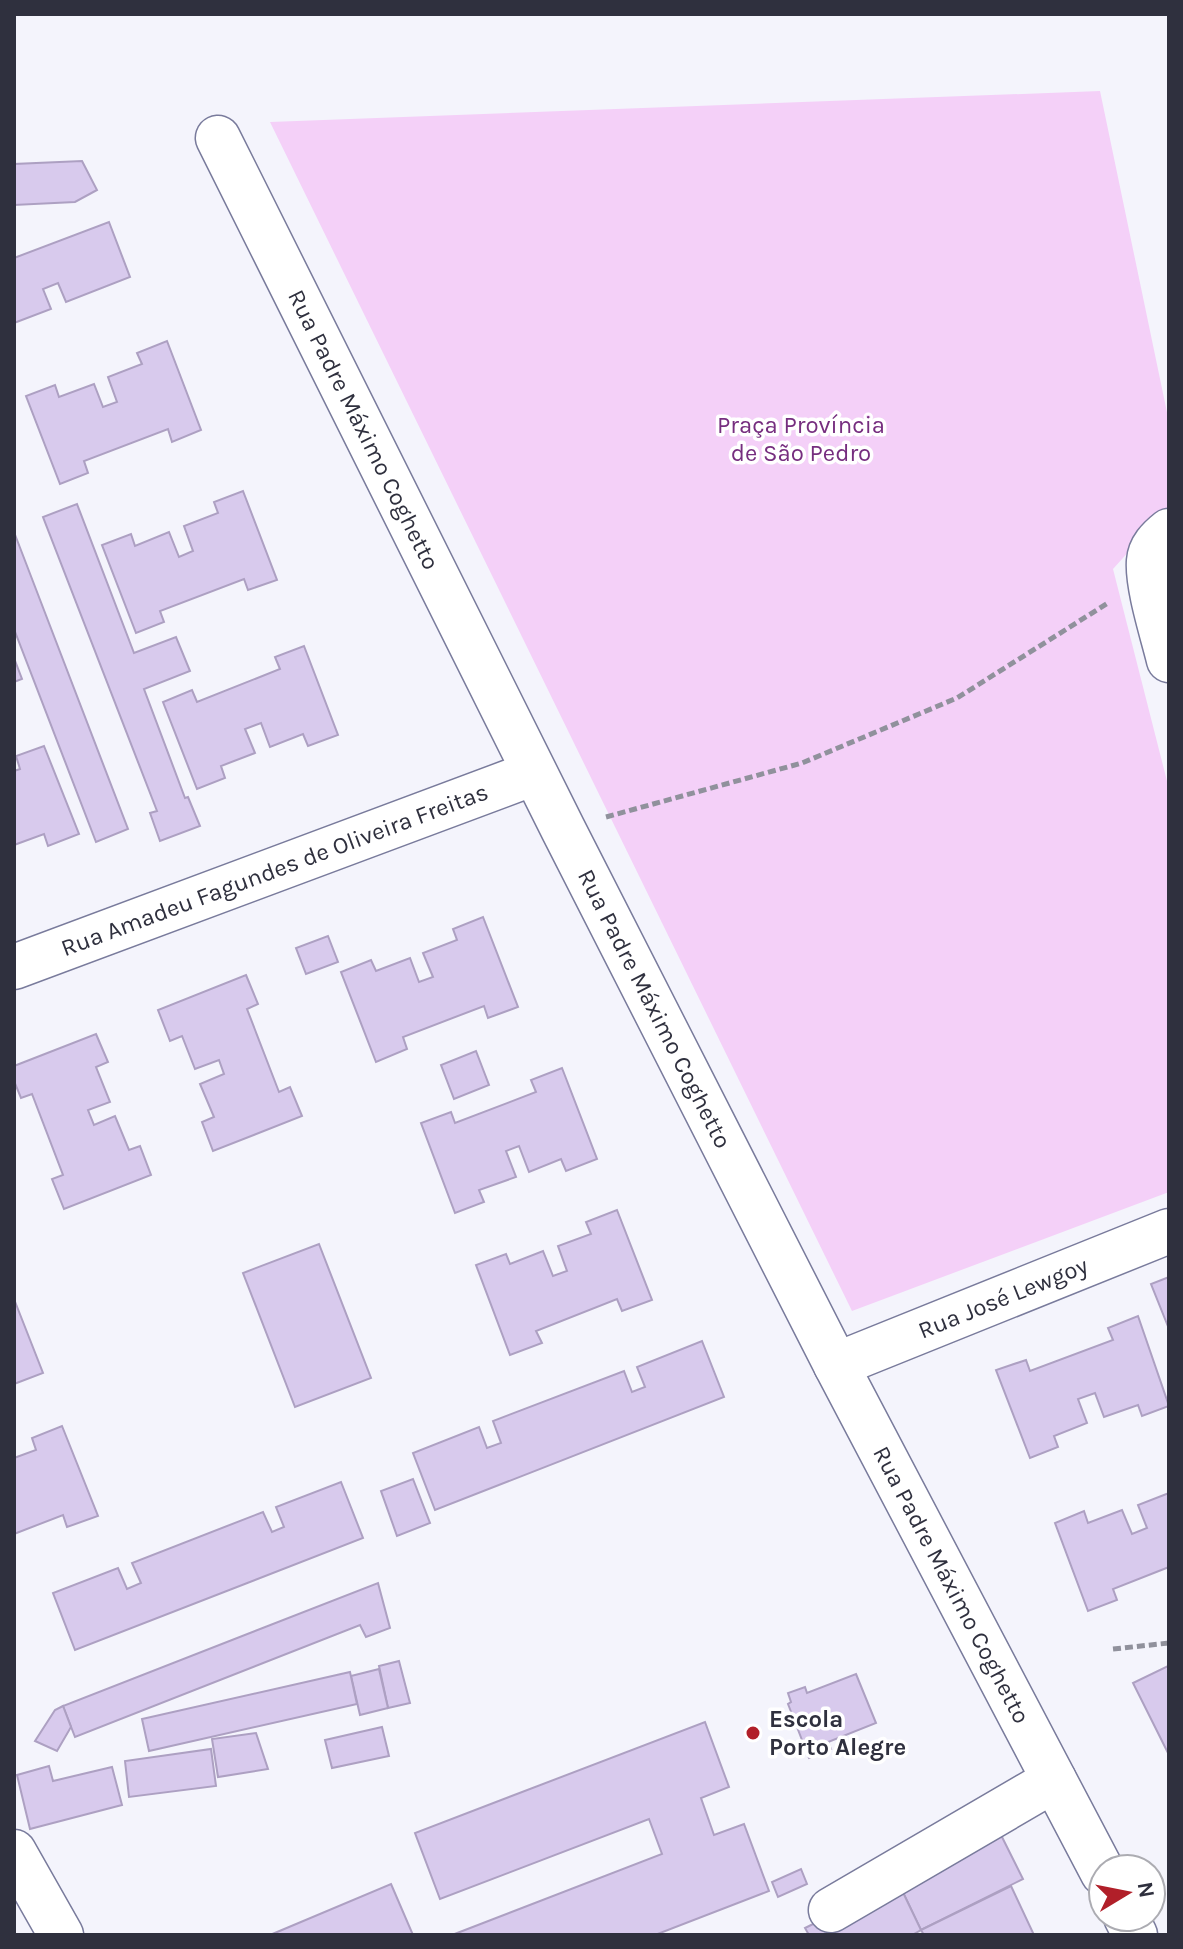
<svg xmlns="http://www.w3.org/2000/svg" width="1183" height="1949" font-family="Karla,sans-serif">
	<rect width="100%" height="100%" fill="#f4f4fc"/>
	<polygon fill="#f4d0f8" points="1100,91 1169,422 1169,507 1113,569 1169,789 1169,1192 852,1311 270,122"/>
	<g fill="#d8caed" stroke="#ada0c2" stroke-width="2">
		<polygon points="82,161 97,190 75,202 14,205 14,164"/>
		<polygon points="109,222 130,277 66,302 58,283 43,289 51,309 14,323 14,258"/>
		<polygon points="167,341 201,430 172,442 168,429 84,461 88,473 60,484 26,396 55,385 59,397 94,384 103,407 117,402 108,377 142,364 137,353"/>
		<polygon points="243,491 277,580 248,590 244,579 160,611 164,622 136,633 102,545 131,534 135,546 169,532 179,557 193,551 184,526 218,513 214,502"/>
		<polygon points="77,504 134,653 176,637 190,671 144,689 185,798 188,797 200,826 160,841 150,813 157,811 43,517"/>
		<polygon points="14,532 128,829 96,842 14,629"/>
		<polygon points="304,646 338,735 308,746 303,734 270,747 261,723 245,729 255,753 221,766 225,778 197,789 163,702 192,690 197,702 280,669 275,657"/>
		<polygon points="14,658 22,679 14,682"/>
		<polygon points="44,746 79,834 48,846 44,834 14,845 14,771 20,769 16,756"/>
		<polygon points="483,917 518,1007 488,1018 484,1006 403,1037 407,1049 376,1062 341,972 371,960 376,971 410,958 419,982 433,977 423,953 457,940 453,929"/>
		<polygon points="328,936 338,962 306,974 296,948"/>
		<polygon points="246,975 258,1004 247,1009 279,1092 290,1087 302,1116 213,1151 202,1122 214,1117 200,1084 224,1074 219,1060 195,1069 182,1036 170,1041 158,1010"/>
		<polygon points="96,1034 108,1062 96,1067 110,1102 88,1110 94,1125 115,1116 129,1150 140,1146 151,1175 64,1209 52,1179 63,1175 32,1094 21,1098 14,1081 14,1066"/>
		<polygon points="476,1051 489,1085 454,1099 441,1065"/>
		<polygon points="562,1068 597,1159 566,1171 561,1159 529,1172 519,1146 506,1151 516,1177 479,1190 484,1202 455,1213 421,1123 451,1112 455,1123 536,1092 531,1080"/>
		<polygon points="617,1210 652,1300 622,1311 617,1299 536,1331 542,1343 510,1355 476,1265 506,1254 510,1264 543,1251 553,1276 567,1271 558,1246 591,1234 586,1222"/>
		<polygon points="319,1244 371,1378 295,1407 243,1273"/>
		<polygon points="1169,1277 1169,1329 1151,1284"/>
		<polygon points="14,1299 43,1373 14,1384"/>
		<polygon points="1138,1316 1169,1406 1142,1416 1138,1405 1104,1417 1095,1393 1078,1399 1087,1423 1054,1436 1058,1447 1030,1458 996,1370 1026,1360 1030,1371 1113,1340 1108,1328"/>
		<polygon points="702,1341 724,1397 435,1510 413,1453 479,1427 487,1448 501,1443 493,1421 624,1371 632,1392 645,1387 637,1367"/>
		<polygon points="62,1426 98,1516 67,1527 63,1515 14,1534 14,1458 36,1450 32,1438"/>
		<polygon points="413,1479 430,1523 397,1536 381,1491"/>
		<polygon points="341,1482 363,1538 75,1650 53,1593 118,1568 127,1589 141,1583 132,1563 263,1512 272,1532 284,1527 276,1507"/>
		<polygon points="1169,1493 1169,1567 1113,1589 1117,1600 1088,1611 1055,1523 1084,1511 1088,1523 1122,1510 1132,1534 1147,1528 1138,1505"/>
		<polygon points="378,1583 390,1628 366,1637 360,1625 75,1737 63,1706"/>
		<polygon points="399,1661 410,1703 388,1708 379,1666"/>
		<polygon points="1168,1666 1169,1668 1169,1755 1133,1683"/>
		<polygon points="379,1669 388,1708 360,1715 351,1676"/>
		<polygon points="350,1672 357,1704 149,1751 142,1719"/>
		<polygon points="856,1674 876,1723 828,1742 831,1749 809,1758 788,1704 791,1702 788,1693 805,1687 807,1693"/>
		<polygon points="63,1706 71,1727 57,1751 35,1741 55,1710"/>
		<polygon points="705,1722 729,1787 701,1798 714,1835 744,1824 769,1891 655,1935 452,1935 662,1854 649,1819 440,1899 415,1833"/>
		<polygon points="382,1727 389,1756 332,1768 325,1740"/>
		<polygon points="256,1733 268,1769 218,1777 212,1739"/>
		<polygon points="211,1749 216,1786 129,1797 125,1761"/>
		<polygon points="49,1766 53,1781 112,1767 122,1805 30,1829 17,1775"/>
		<polygon points="999,1831 1023,1879 921,1930 898,1882"/>
		<polygon points="801,1869 807,1884 778,1897 772,1882"/>
		<polygon points="898,1882 921,1930 912,1935 809,1935 805,1928"/>
		<polygon points="391,1884 413,1935 270,1935"/>
		<polygon points="1011,1886 1034,1935 924,1935 921,1930"/>
	</g>
	<g fill="none" stroke-linecap="round" stroke-linejoin="round">
		<defs>
			<g id="minor">
				<path id="s1" d="M218,138L563,829L836,1365L1103,1873"/>
				<path d="M1169,531C1159,539 1150,548 1149,561C1147,586 1163,635 1169,660"/>
				<path id="s2" d="M14,967L534,773"/>
				<path id="s3" d="M836,1365L1169,1231"/>
				<polyline points="14,1852 61,1935"/>
				<polyline points="831,1910 1054,1780"/>
				<polyline points="1126,1917 1135,1935"/>
			</g>
		</defs>
		<use href="#minor" stroke="#797b9c" stroke-width="47"/>
		<g stroke="#90919c" stroke-width="5" stroke-dasharray="8 4" stroke-linecap="butt">
			<polyline points="606,817 802,763 957,698 1108,603"/>
			<polyline points="1113,1649 1169,1643"/>
		</g>
		<use href="#minor" stroke="#fff" stroke-width="44"/>
	</g>
	<circle fill="#b11f29" stroke="#fff" stroke-width="3" cx="753" cy="1733" r="8"/>
	<g text-anchor="middle" dominant-baseline="central" stroke-width="7" stroke-linejoin="round" paint-order="stroke">
		<g font-size="24" fill="#762e7f" stroke="#fff">
			<text x="801" y="425">Praça Província<tspan x="801" dy="28">de São Pedro</tspan></text>
		</g>
		<g font-size="24" fill="#2f303e" stroke="#fff">
			<text stroke="none"><textPath href="#s1" startOffset="326">Rua Padre Máximo Coghetto</textPath></text>
			<text stroke="none"><textPath href="#s2" startOffset="278">Rua Amadeu Fagundes de Oliveira Freitas</textPath></text>
			<text stroke="none"><textPath href="#s1" startOffset="974">Rua Padre Máximo Coghetto</textPath></text>
			<text stroke="none"><textPath href="#s3" startOffset="180">Rua José Lewgoy</textPath></text>
			<text stroke="none"><textPath href="#s1" startOffset="1622">Rua Padre Máximo Coghetto</textPath></text>
		</g>
		<g font-size="24" font-weight="bold" fill="#2f303e" stroke="#fff" text-anchor="start">
			<text x="769" y="1719">Escola<tspan x="769" dy="28">Porto Alegre</tspan></text>
		</g>
	</g>
	<rect width="1183" height="1949" fill="none" stroke="#2f303e" stroke-width="32"/>
	<g transform="translate(1127 1893) rotate(80)"><circle r="38" fill="#ffffff" stroke="#acacb2" stroke-width="2"/>
	<path d="M0-6L14 30L0 20L-14 30Z" fill="#b11f29"/>
	<text y="-12" font-size="22" font-weight="bold" text-anchor="middle" fill="#2f303e">N</text>
	</g>
</svg>
